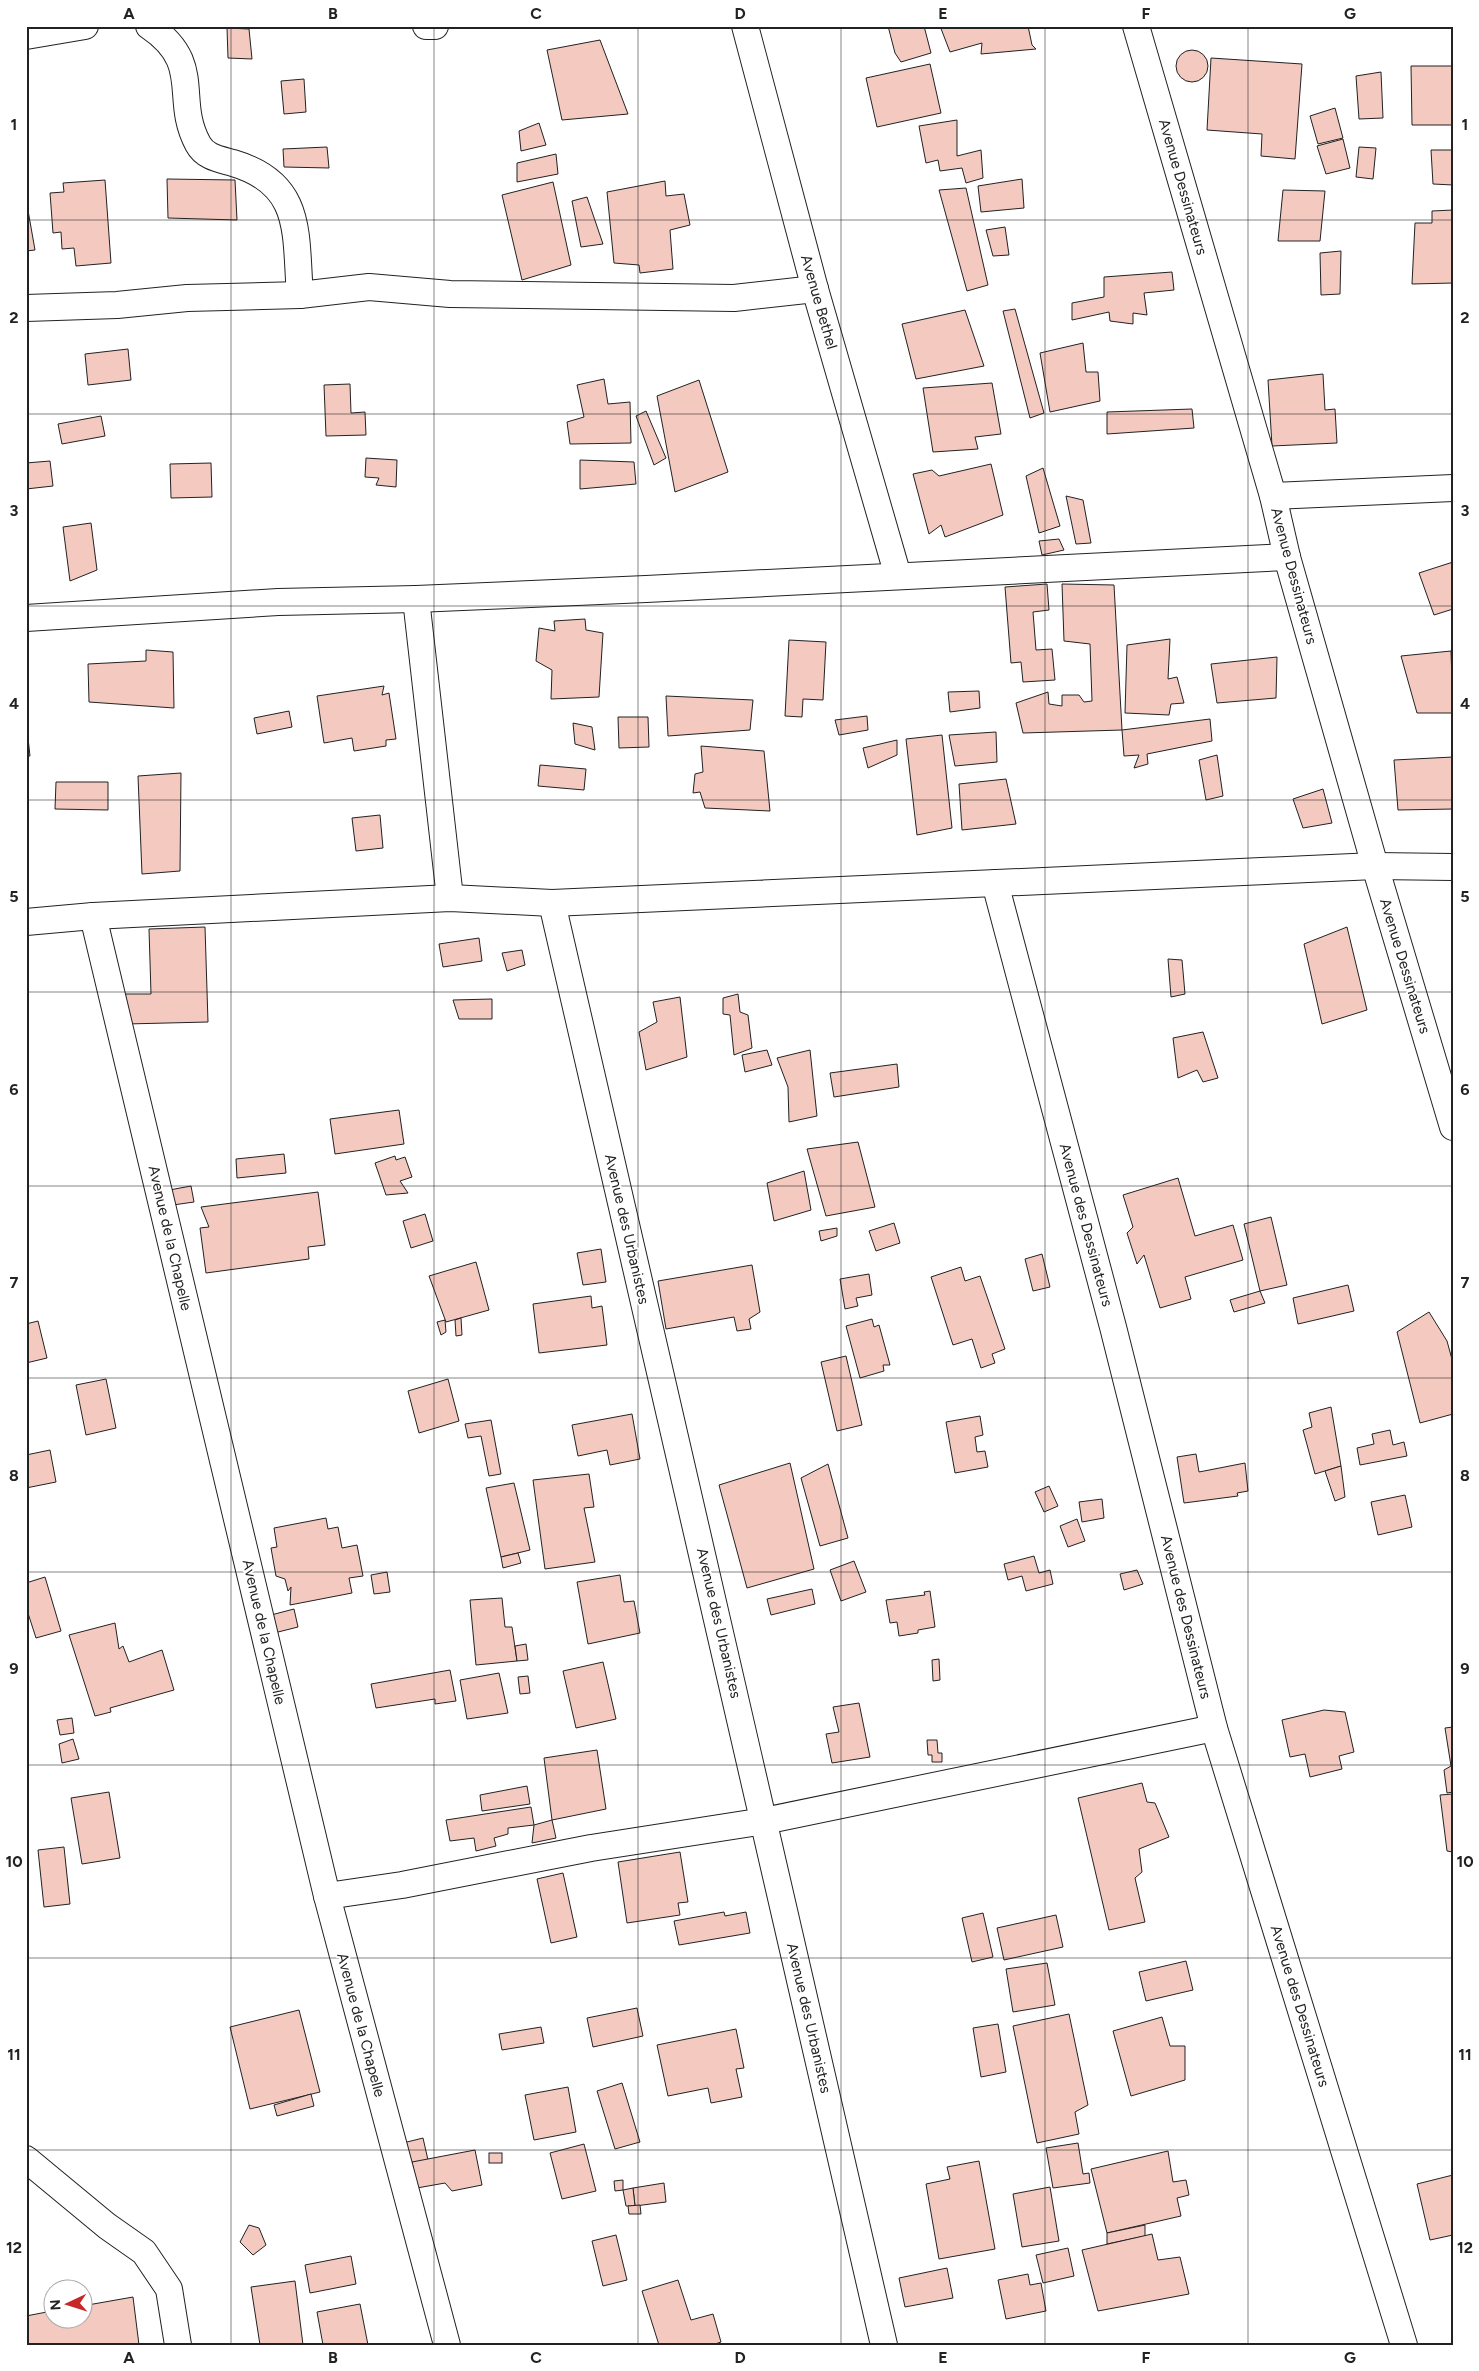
<svg xmlns="http://www.w3.org/2000/svg" width="1479" height="2371" font-family="Figtree,sans-serif">
	<rect width="100%" height="100%" fill="#fff"/>
	<g fill="#f3c9c0" stroke="#222">
		<polygon points="888,26 924,26 931,53 901,62 895,53"/>
		<polygon points="940,26 1028,26 1032,45 1036,49 981,54 982,43 950,52"/>
		<polygon points="227,28 249,29 252,59 228,58"/>
		<polygon points="600,40 628,114 562,120 547,50"/>
		<circle cx="1192" cy="66" r="16"/>
		<polygon points="1211,58 1302,64 1295,159 1261,156 1262,134 1207,130"/>
		<polygon points="930,64 941,113 877,127 866,78"/>
		<polygon points="1411,66 1453,66 1453,125 1412,125"/>
		<polygon points="1381,72 1383,118 1359,119 1356,76"/>
		<polygon points="304,79 306,112 284,114 281,81"/>
		<polygon points="1335,108 1343,138 1318,144 1310,116"/>
		<polygon points="957,120 957,156 981,150 983,178 966,183 962,168 940,171 938,160 926,163 919,126"/>
		<polygon points="539,123 546,145 521,151 519,131"/>
		<polygon points="1343,139 1350,168 1326,174 1317,146"/>
		<polygon points="327,147 329,168 284,167 283,149"/>
		<polygon points="1359,147 1376,148 1373,179 1356,177"/>
		<polygon points="1431,150 1453,150 1453,185 1433,184"/>
		<polygon points="556,154 558,174 517,182 517,163"/>
		<polygon points="167,179 235,180 237,220 168,218"/>
		<polygon points="1022,179 1024,208 981,212 978,186"/>
		<polygon points="105,180 111,263 76,266 74,248 62,249 61,232 53,233 50,193 64,192 63,183"/>
		<polygon points="665,181 666,196 684,194 690,225 670,230 673,269 640,273 639,265 614,263 607,192"/>
		<polygon points="553,182 571,265 522,280 502,195"/>
		<polygon points="966,188 988,285 967,291 939,190"/>
		<polygon points="1283,190 1325,191 1320,241 1278,241"/>
		<polygon points="587,197 603,244 581,247 572,201"/>
		<polygon points="26,199 35,250 26,251"/>
		<polygon points="1453,210 1453,283 1412,284 1415,223 1432,223 1432,211"/>
		<polygon points="1005,227 1009,255 993,256 986,230"/>
		<polygon points="1341,251 1340,294 1321,295 1320,253"/>
		<polygon points="1172,272 1174,290 1144,293 1147,315 1133,313 1133,324 1110,321 1109,312 1072,320 1072,303 1104,297 1104,277"/>
		<polygon points="1015,309 1044,413 1030,418 1003,311"/>
		<polygon points="965,310 984,366 916,379 902,324"/>
		<polygon points="1083,343 1086,372 1098,372 1100,401 1050,412 1040,353"/>
		<polygon points="128,349 131,380 88,385 85,354"/>
		<polygon points="1323,374 1325,410 1335,409 1337,443 1272,446 1268,380"/>
		<polygon points="604,379 608,404 630,402 631,443 570,444 567,422 584,417 577,385"/>
		<polygon points="699,380 728,472 675,492 657,396"/>
		<polygon points="992,383 1001,434 975,437 978,449 933,452 923,388"/>
		<polygon points="350,384 351,413 365,412 366,435 326,436 324,385"/>
		<polygon points="1192,409 1194,428 1107,434 1107,412"/>
		<polygon points="646,411 666,458 654,465 636,416"/>
		<polygon points="101,416 105,436 62,444 58,424"/>
		<polygon points="366,458 397,460 396,487 376,485 379,478 365,477"/>
		<polygon points="580,460 634,462 636,484 580,489"/>
		<polygon points="50,461 53,486 26,489 26,463"/>
		<polygon points="211,463 212,497 171,498 170,464"/>
		<polygon points="991,464 1003,515 945,537 941,525 929,534 913,474 932,470 939,476"/>
		<polygon points="1043,468 1060,526 1039,533 1026,476"/>
		<polygon points="1066,496 1083,500 1091,543 1076,544"/>
		<polygon points="91,523 97,570 70,581 63,527"/>
		<polygon points="1059,539 1064,550 1042,555 1039,541"/>
		<polygon points="1453,562 1453,609 1434,615 1419,573"/>
		<polygon points="1047,584 1049,610 1033,612 1036,650 1052,649 1055,680 1023,682 1021,662 1011,663 1005,587"/>
		<polygon points="1062,584 1114,585 1122,730 1023,733 1016,703 1048,692 1049,704 1062,706 1062,695 1079,695 1084,702 1092,701 1090,644 1064,641"/>
		<polygon points="585,619 586,630 603,633 599,697 551,699 552,670 536,661 539,628 555,631 554,621"/>
		<polygon points="1170,639 1168,679 1177,677 1184,703 1171,704 1169,715 1125,713 1127,645"/>
		<polygon points="789,640 826,642 823,700 803,699 802,717 785,716"/>
		<polygon points="146,650 173,652 174,708 89,702 88,664 146,661"/>
		<polygon points="1451,651 1453,713 1417,713 1401,656"/>
		<polygon points="1277,657 1276,698 1217,703 1211,664"/>
		<polygon points="384,686 382,695 389,693 396,739 386,740 386,746 354,751 352,738 324,743 317,696"/>
		<polygon points="979,691 980,708 950,712 948,692"/>
		<polygon points="666,696 753,700 750,730 668,736"/>
		<polygon points="289,711 292,727 257,734 254,718"/>
		<polygon points="867,716 868,730 839,735 835,720"/>
		<polygon points="618,717 648,717 649,747 619,748"/>
		<polygon points="1210,719 1212,741 1147,754 1148,764 1134,768 1139,755 1124,756 1122,730"/>
		<polygon points="26,720 30,756 26,756"/>
		<polygon points="573,723 592,727 595,750 575,744"/>
		<polygon points="996,732 997,762 955,766 949,735"/>
		<polygon points="942,735 952,828 917,835 906,739"/>
		<polygon points="897,740 897,755 868,768 863,748"/>
		<polygon points="701,746 764,751 770,811 705,808 700,792 693,793 695,774 703,772"/>
		<polygon points="1217,755 1223,796 1206,800 1199,760"/>
		<polygon points="1453,757 1453,809 1398,810 1394,760"/>
		<polygon points="540,765 586,769 584,790 538,786"/>
		<polygon points="181,773 180,871 142,874 138,776"/>
		<polygon points="1006,779 1016,824 962,830 959,784"/>
		<polygon points="56,782 108,782 108,810 55,809"/>
		<polygon points="1323,789 1332,823 1303,828 1293,799"/>
		<polygon points="380,815 383,848 356,851 352,818"/>
		<polygon points="205,927 208,1022 126,1024 125,994 151,994 149,929"/>
		<polygon points="1347,927 1367,1010 1322,1024 1304,944"/>
		<polygon points="479,938 482,961 443,967 439,944"/>
		<polygon points="522,950 525,965 507,971 502,953"/>
		<polygon points="1168,959 1182,960 1185,994 1171,997"/>
		<polygon points="738,994 740,1012 748,1015 752,1048 734,1055 730,1015 723,1014 723,998"/>
		<polygon points="680,997 687,1057 646,1070 639,1032 657,1022 653,1002"/>
		<polygon points="492,999 492,1019 459,1019 453,1000"/>
		<polygon points="1203,1032 1218,1078 1203,1082 1197,1070 1178,1078 1173,1038"/>
		<polygon points="767,1050 772,1065 745,1072 742,1055"/>
		<polygon points="810,1050 817,1116 789,1122 788,1087 777,1058"/>
		<polygon points="897,1064 899,1087 834,1097 830,1073"/>
		<polygon points="399,1110 404,1144 335,1154 330,1119"/>
		<polygon points="858,1142 875,1207 826,1216 807,1149"/>
		<polygon points="284,1154 286,1173 237,1178 236,1159"/>
		<polygon points="395,1156 396,1160 405,1157 412,1177 400,1181 408,1193 386,1195 375,1163"/>
		<polygon points="804,1171 811,1210 774,1221 767,1183"/>
		<polygon points="1178,1178 1195,1236 1233,1225 1243,1260 1185,1277 1191,1299 1160,1308 1144,1255 1137,1264 1127,1233 1133,1227 1123,1195"/>
		<polygon points="191,1186 194,1202 166,1206 164,1191"/>
		<polygon points="318,1192 325,1245 308,1247 309,1259 206,1273 200,1228 209,1227 201,1207"/>
		<polygon points="425,1214 433,1241 411,1248 403,1221"/>
		<polygon points="1271,1217 1287,1285 1260,1291 1244,1224"/>
		<polygon points="894,1223 900,1243 876,1251 869,1231"/>
		<polygon points="837,1228 837,1236 821,1241 819,1231"/>
		<polygon points="601,1249 606,1282 583,1285 577,1253"/>
		<polygon points="1042,1254 1050,1287 1033,1291 1025,1259"/>
		<polygon points="476,1262 489,1310 446,1322 429,1276"/>
		<polygon points="752,1265 760,1312 749,1319 751,1329 737,1331 734,1317 666,1329 658,1281"/>
		<polygon points="961,1267 965,1281 980,1276 1005,1349 992,1354 995,1363 981,1368 972,1339 953,1345 931,1277"/>
		<polygon points="869,1274 872,1295 856,1298 858,1306 845,1309 840,1279"/>
		<polygon points="1348,1285 1354,1311 1298,1324 1293,1298"/>
		<polygon points="1260,1291 1265,1303 1234,1312 1230,1300"/>
		<polygon points="591,1296 592,1308 602,1306 607,1345 539,1353 533,1304"/>
		<polygon points="1429,1312 1447,1341 1453,1363 1453,1414 1420,1423 1397,1332"/>
		<polygon points="461,1318 462,1335 456,1336 455,1320"/>
		<polygon points="872,1319 874,1327 879,1325 890,1365 883,1365 884,1371 860,1378 846,1326"/>
		<polygon points="445,1320 446,1332 441,1335 437,1322"/>
		<polygon points="38,1321 47,1358 26,1363 26,1324"/>
		<polygon points="846,1356 862,1425 837,1431 821,1362"/>
		<polygon points="106,1379 116,1428 86,1435 76,1385"/>
		<polygon points="448,1379 459,1421 419,1433 408,1391"/>
		<polygon points="1331,1407 1341,1466 1315,1474 1303,1430 1312,1427 1309,1413"/>
		<polygon points="632,1414 640,1459 610,1465 607,1450 578,1456 572,1425"/>
		<polygon points="980,1416 983,1435 975,1437 977,1452 985,1451 988,1467 955,1473 946,1422"/>
		<polygon points="491,1420 501,1474 489,1476 481,1436 468,1438 465,1424"/>
		<polygon points="1390,1430 1393,1445 1404,1442 1407,1456 1360,1465 1357,1448 1374,1444 1372,1434"/>
		<polygon points="50,1450 56,1482 26,1488 26,1455"/>
		<polygon points="1196,1454 1199,1472 1245,1463 1248,1491 1237,1493 1238,1496 1184,1503 1177,1457"/>
		<polygon points="790,1463 814,1569 747,1588 719,1485"/>
		<polygon points="828,1464 848,1538 820,1546 801,1478"/>
		<polygon points="1341,1466 1345,1497 1335,1501 1325,1471"/>
		<polygon points="589,1474 594,1507 584,1508 595,1562 545,1569 533,1480"/>
		<polygon points="514,1483 530,1550 501,1557 486,1488"/>
		<polygon points="1049,1486 1058,1506 1044,1512 1035,1492"/>
		<polygon points="1405,1495 1412,1527 1378,1535 1371,1502"/>
		<polygon points="1102,1499 1104,1518 1082,1522 1079,1502"/>
		<polygon points="326,1518 328,1529 338,1527 342,1548 357,1545 363,1576 349,1578 352,1593 290,1605 291,1587 288,1591 285,1579 276,1576 271,1548 277,1547 274,1528"/>
		<polygon points="1077,1519 1085,1541 1068,1547 1060,1526"/>
		<polygon points="518,1553 521,1563 503,1568 501,1557"/>
		<polygon points="1034,1556 1039,1573 1050,1570 1053,1584 1026,1591 1022,1576 1008,1580 1004,1564"/>
		<polygon points="854,1561 866,1592 841,1601 830,1570"/>
		<polygon points="1137,1570 1143,1584 1124,1590 1120,1574"/>
		<polygon points="387,1572 390,1592 374,1594 371,1575"/>
		<polygon points="620,1575 624,1602 634,1601 640,1633 588,1644 577,1582"/>
		<polygon points="45,1577 61,1631 36,1638 26,1607 26,1583"/>
		<polygon points="812,1589 815,1604 771,1615 767,1599"/>
		<polygon points="930,1591 935,1627 918,1630 918,1633 899,1636 897,1622 890,1623 886,1600 925,1595 924,1592"/>
		<polygon points="502,1598 505,1627 512,1627 517,1661 476,1665 470,1600"/>
		<polygon points="294,1609 298,1627 270,1634 271,1615"/>
		<polygon points="115,1623 119,1649 123,1646 129,1662 162,1650 174,1690 110,1708 111,1712 95,1716 69,1635"/>
		<polygon points="526,1644 528,1660 517,1661 515,1646"/>
		<polygon points="939,1659 940,1680 933,1681 932,1660"/>
		<polygon points="603,1662 616,1719 576,1728 563,1671"/>
		<polygon points="450,1670 456,1701 435,1704 435,1699 376,1708 371,1684"/>
		<polygon points="499,1673 508,1713 467,1719 460,1680"/>
		<polygon points="528,1676 530,1693 520,1694 518,1677"/>
		<polygon points="859,1703 870,1757 832,1763 826,1734 839,1732 833,1707"/>
		<polygon points="1324,1710 1345,1712 1354,1752 1339,1756 1342,1769 1310,1777 1305,1754 1290,1757 1282,1720"/>
		<polygon points="72,1718 74,1733 60,1735 57,1720"/>
		<polygon points="1453,1727 1453,1792 1447,1793 1444,1770 1451,1766 1445,1728"/>
		<polygon points="73,1739 79,1759 62,1763 59,1744"/>
		<polygon points="927,1740 937,1740 938,1753 942,1753 942,1762 932,1762 932,1755 928,1755"/>
		<polygon points="597,1750 606,1809 552,1820 544,1758"/>
		<polygon points="1142,1783 1147,1802 1155,1803 1169,1837 1139,1849 1142,1872 1135,1878 1145,1922 1109,1930 1078,1798"/>
		<polygon points="527,1786 530,1804 482,1811 480,1795"/>
		<polygon points="109,1792 120,1858 82,1864 71,1798"/>
		<polygon points="1453,1794 1453,1852 1447,1851 1440,1795"/>
		<polygon points="531,1807 534,1825 508,1828 508,1834 494,1838 496,1846 476,1851 474,1838 450,1841 446,1820"/>
		<polygon points="552,1820 556,1838 532,1843 534,1825"/>
		<polygon points="64,1847 70,1904 44,1907 38,1850"/>
		<polygon points="680,1852 688,1902 678,1903 680,1915 627,1923 618,1862"/>
		<polygon points="563,1873 577,1937 551,1943 537,1879"/>
		<polygon points="724,1912 725,1916 746,1912 750,1933 679,1945 674,1921"/>
		<polygon points="983,1913 993,1957 972,1962 962,1918"/>
		<polygon points="1056,1915 1063,1947 1004,1960 997,1928"/>
		<polygon points="1186,1961 1193,1990 1146,2001 1139,1972"/>
		<polygon points="1047,1963 1055,2005 1013,2012 1006,1969"/>
		<polygon points="637,2008 643,2036 593,2047 587,2018"/>
		<polygon points="299,2010 320,2092 250,2109 230,2027"/>
		<polygon points="1069,2014 1088,2105 1075,2112 1079,2134 1037,2143 1013,2026"/>
		<polygon points="1162,2017 1170,2046 1185,2046 1185,2080 1131,2096 1113,2031"/>
		<polygon points="998,2024 1006,2072 981,2077 973,2028"/>
		<polygon points="541,2027 544,2043 502,2050 499,2034"/>
		<polygon points="736,2029 744,2068 736,2069 742,2097 711,2103 708,2088 668,2096 657,2045"/>
		<polygon points="622,2083 640,2142 615,2149 597,2091"/>
		<polygon points="568,2087 576,2132 534,2140 525,2095"/>
		<polygon points="311,2094 314,2106 277,2116 274,2105"/>
		<polygon points="423,2138 428,2160 407,2164 403,2143"/>
		<polygon points="1078,2143 1083,2174 1089,2173 1090,2183 1053,2188 1046,2148"/>
		<polygon points="584,2144 596,2191 562,2199 550,2153"/>
		<polygon points="475,2150 482,2185 452,2191 445,2183 417,2188 412,2162"/>
		<polygon points="1168,2151 1173,2182 1186,2180 1189,2195 1177,2198 1181,2216 1107,2233 1091,2169"/>
		<rect x="489" y="2153" width="13" height="10"/>
		<polygon points="979,2161 995,2249 939,2259 926,2184 950,2179 947,2167"/>
		<polygon points="1453,2175 1453,2235 1430,2240 1417,2184"/>
		<polygon points="623,2180 623,2190 615,2191 614,2181"/>
		<polygon points="664,2183 666,2202 635,2206 633,2188"/>
		<polygon points="1050,2187 1059,2241 1022,2247 1013,2194"/>
		<polygon points="633,2188 635,2206 626,2206 623,2190"/>
		<polygon points="640,2205 641,2214 629,2214 628,2206"/>
		<polygon points="249,2225 259,2228 266,2245 253,2255 240,2242"/>
		<polygon points="1145,2225 1145,2236 1107,2244 1107,2233"/>
		<polygon points="1152,2234 1158,2260 1180,2257 1189,2294 1098,2311 1082,2250"/>
		<polygon points="616,2235 627,2280 603,2286 592,2241"/>
		<polygon points="1068,2248 1074,2276 1043,2283 1036,2255"/>
		<polygon points="351,2256 356,2284 310,2293 305,2265"/>
		<polygon points="947,2268 953,2298 905,2307 899,2278"/>
		<polygon points="1028,2274 1030,2285 1041,2283 1046,2311 1006,2319 998,2280"/>
		<polygon points="678,2280 691,2320 713,2314 721,2342 712,2345 659,2345 642,2291"/>
		<polygon points="295,2281 303,2345 260,2345 251,2287"/>
		<polygon points="133,2297 139,2345 26,2345 26,2316 52,2311 52,2318 82,2318 82,2306"/>
		<polygon points="360,2304 368,2345 323,2345 317,2312"/>
	</g>
	<g fill="none" stroke-linecap="round" stroke-linejoin="round">
		<defs>
			<g id="minor">
				<path d="M149,26C205,64 173,98 198,144C205,157 219,159 233,163C304,184 295,234 300,295"/>
				<polyline points="426,26 435,26"/>
				<polyline points="745,26 815,289 898,576"/>
				<polyline points="1136,26 1273,496 1287,557 1375,866 1453,1127"/>
				<polyline points="26,36 85,26"/>
				<polyline points="26,308 117,305 187,298 300,295 369,287 450,294 734,298 815,289"/>
				<polyline points="1273,496 1453,488"/>
				<polyline points="416,599 450,898"/>
				<polyline points="26,618 278,602 416,599 646,589 1287,557"/>
				<polyline points="995,883 1113,1327 1214,1728 1404,2345"/>
				<polyline points="552,903 884,2345"/>
				<polyline points="93,916 327,1896 447,2345"/>
				<polyline points="26,922 93,916 450,898 552,903 1375,866 1453,867"/>
				<polyline points="327,1896 402,1885 591,1848 764,1821 1214,1728"/>
				<polyline points="26,2159 107,2226 144,2252 169,2289 178,2345"/>
			</g>
		</defs>
		<use href="#minor" stroke="#222" stroke-width="28"/>
		<use href="#minor" stroke="#fff" stroke-width="26"/>
	</g>
	<path fill="none" stroke="#222" stroke-width="1" stroke-opacity="0.55" d="M231,26V2345M434,26V2345M638,26V2345M841,26V2345M1045,26V2345M1248,26V2345M26,220H1453M26,414H1453M26,606H1453M26,800H1453M26,992H1453M26,1186H1453M26,1378H1453M26,1572H1453M26,1765H1453M26,1958H1453M26,2150H1453"/>
	<g text-anchor="middle" dominant-baseline="central" stroke-width="4" stroke-linejoin="round" paint-order="stroke">
		<g font-size="15" fill="#222" stroke="#fff">
			<text transform="translate(1183 187) rotate(74)">Avenue Dessinateurs</text>
			<text transform="translate(819 302) rotate(74)">Avenue Bethel</text>
			<text transform="translate(1294 576) rotate(75)">Avenue Dessinateurs</text>
			<text transform="translate(1405 966) rotate(73)">Avenue Dessinateurs</text>
			<text transform="translate(1086 1225) rotate(75)">Avenue des Dessinateurs</text>
			<text transform="translate(627 1229) rotate(77)">Avenue des Urbanistes</text>
			<text transform="translate(170 1238) rotate(77)">Avenue de la Chapelle</text>
			<text transform="translate(1186 1617) rotate(76)">Avenue des Dessinateurs</text>
			<text transform="translate(719 1623) rotate(77)">Avenue des Urbanistes</text>
			<text transform="translate(264 1632) rotate(77)">Avenue de la Chapelle</text>
			<text transform="translate(1300 2006) rotate(73)">Avenue des Dessinateurs</text>
			<text transform="translate(809 2018) rotate(77)">Avenue des Urbanistes</text>
			<text transform="translate(361 2025) rotate(75)">Avenue de la Chapelle</text>
		</g>
	</g>
	<rect width="1479" height="2371" fill="none" stroke="#ffffff" stroke-width="55"/>
	<g transform="translate(68 2304) rotate(266)"><circle r="24" fill="#ffffff" stroke="#a7a7a7"/>
	<path d="M0-4L9 19L0 12L-9 19Z" fill="#c62828"/>
	<text y="-8" font-size="14" font-weight="bold" text-anchor="middle" fill="#222222">N</text>
	</g>
	<rect x="28" y="28" width="1424" height="2316" fill="none" stroke="#222" stroke-width="2"/>
	<g font-size="16" text-anchor="middle" font-weight="bold" fill="#222">
		<text x="129" y="19">A</text>
		<text x="333" y="19">B</text>
		<text x="536" y="19">C</text>
		<text x="740" y="19">D</text>
		<text x="943" y="19">E</text>
		<text x="1146" y="19">F</text>
		<text x="1350" y="19">G</text>
		<text x="14" y="130">1</text>
		<text x="1465" y="130">1</text>
		<text x="14" y="323">2</text>
		<text x="1465" y="323">2</text>
		<text x="14" y="516">3</text>
		<text x="1465" y="516">3</text>
		<text x="14" y="709">4</text>
		<text x="1465" y="709">4</text>
		<text x="14" y="902">5</text>
		<text x="1465" y="902">5</text>
		<text x="14" y="1095">6</text>
		<text x="1465" y="1095">6</text>
		<text x="14" y="1288">7</text>
		<text x="1465" y="1288">7</text>
		<text x="14" y="1481">8</text>
		<text x="1465" y="1481">8</text>
		<text x="14" y="1674">9</text>
		<text x="1465" y="1674">9</text>
		<text x="14" y="1867">10</text>
		<text x="1465" y="1867">10</text>
		<text x="14" y="2060">11</text>
		<text x="1465" y="2060">11</text>
		<text x="14" y="2253">12</text>
		<text x="1465" y="2253">12</text>
		<text x="129" y="2363">A</text>
		<text x="333" y="2363">B</text>
		<text x="536" y="2363">C</text>
		<text x="740" y="2363">D</text>
		<text x="943" y="2363">E</text>
		<text x="1146" y="2363">F</text>
		<text x="1350" y="2363">G</text>
	</g>
</svg>
